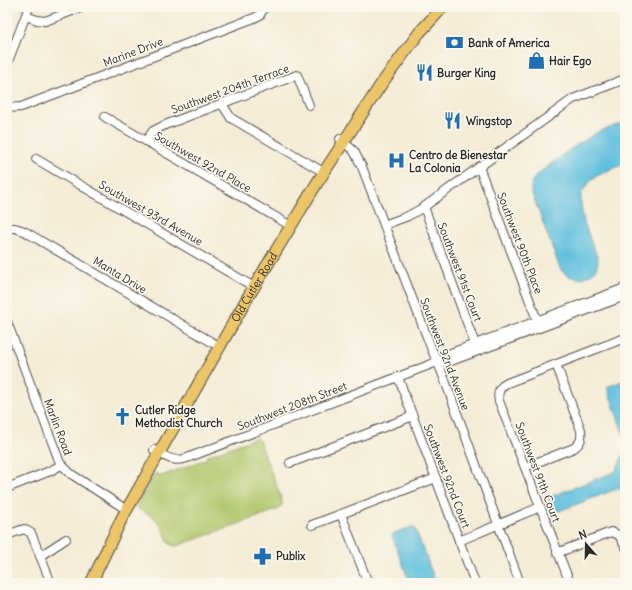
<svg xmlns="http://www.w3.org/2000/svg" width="632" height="590" font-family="Delius,sans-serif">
	<rect width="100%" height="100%" fill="#fbf7ec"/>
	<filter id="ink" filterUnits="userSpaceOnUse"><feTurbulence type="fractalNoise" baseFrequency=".025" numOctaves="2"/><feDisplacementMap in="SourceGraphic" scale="8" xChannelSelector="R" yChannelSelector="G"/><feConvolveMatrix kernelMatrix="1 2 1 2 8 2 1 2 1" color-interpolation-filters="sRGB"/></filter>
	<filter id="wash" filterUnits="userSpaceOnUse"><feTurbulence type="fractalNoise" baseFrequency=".012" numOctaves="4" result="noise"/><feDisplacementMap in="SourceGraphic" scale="16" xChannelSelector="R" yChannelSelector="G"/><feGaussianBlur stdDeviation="0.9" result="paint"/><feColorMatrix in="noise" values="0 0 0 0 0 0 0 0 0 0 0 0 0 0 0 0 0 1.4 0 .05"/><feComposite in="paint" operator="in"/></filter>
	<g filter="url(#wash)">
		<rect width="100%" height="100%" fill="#f4ecd6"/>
		<path fill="#afc66b" stroke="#6d784b" d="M256,438L259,440L282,500V505L279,509L177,546L172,545L169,543C160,522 159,519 138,509V508L137,506L138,503L155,473L162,476L206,459L207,456Z"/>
		<g fill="#60c0de" stroke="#467684">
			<path d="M625,122V164L613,168L593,178L581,193C580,209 584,224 590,239C592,246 598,255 598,262C598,272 584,280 575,278C568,276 563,274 560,268L531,191L532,181L538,174L569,150L598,132Z"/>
			<polygon points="625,380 625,438 607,387"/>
			<polygon points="625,451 625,489 614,490 559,511 554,511 549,500 552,496 615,472"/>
			<polygon points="412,527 415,528 436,583 410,583 392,536 394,533"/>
		</g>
	</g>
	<g filter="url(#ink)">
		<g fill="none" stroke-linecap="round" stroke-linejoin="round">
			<defs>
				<g id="minor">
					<polyline points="26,16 37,20 45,21 83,7"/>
					<polyline points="7,64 29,7"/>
					<polyline points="222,104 231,118 320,170"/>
					<polyline points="7,108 21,107 254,18 260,15 264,7"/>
					<polyline points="105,117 291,226"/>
					<polyline points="340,139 354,151 362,167 432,350 441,370 520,583"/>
					<polyline points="146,141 153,131 165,125 297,75 309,105"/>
					<polyline points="36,159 254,287"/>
					<polyline points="479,167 539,325"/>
					<polyline points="424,207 475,344"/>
					<polyline points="384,225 408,216 424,207 573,99 625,79"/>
					<polyline points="7,228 15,228 24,231 220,347"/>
					<polyline points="7,322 60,463 71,474 127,510"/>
					<polyline points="438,362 451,361 625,296"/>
					<polyline points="398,377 475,583"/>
					<path d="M154,450C167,457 173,463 187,458L437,362L451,353L625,288"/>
					<polyline points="290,463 413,416"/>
					<path d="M525,467L574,448C581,443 582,438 581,430L556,364"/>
					<polyline points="7,488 50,471 61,465"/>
					<polyline points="341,514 368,583"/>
					<polyline points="312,525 436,478"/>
					<polyline points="7,535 24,529 31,533 51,583"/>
					<polyline points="459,541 540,507"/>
					<polyline points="557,553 611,532 619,535 625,546"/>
					<polyline points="40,556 66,539"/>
					<path d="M570,583L499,401C497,393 499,387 507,383L625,338"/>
				</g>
				<g id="major">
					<path id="s1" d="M91,583L122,518L248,297L317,183L382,83L419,33L443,7"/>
				</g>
			</defs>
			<use href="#minor" stroke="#494845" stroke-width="10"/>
			<use href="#major" stroke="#494845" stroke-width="13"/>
			<use href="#minor" stroke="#fff" stroke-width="8"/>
			<use href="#major" stroke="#ecc569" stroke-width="11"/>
		</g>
	</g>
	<defs>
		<symbol id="bank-bare" viewBox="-9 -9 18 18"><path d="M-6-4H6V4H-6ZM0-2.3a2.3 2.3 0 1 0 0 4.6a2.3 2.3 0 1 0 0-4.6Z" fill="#1f6fb2" stroke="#fbf7ec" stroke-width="2.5" paint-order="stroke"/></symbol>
		<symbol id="shop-bare" viewBox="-9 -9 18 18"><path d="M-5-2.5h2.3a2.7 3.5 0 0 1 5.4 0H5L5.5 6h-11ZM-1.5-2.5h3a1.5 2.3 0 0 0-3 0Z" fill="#1f6fb2" stroke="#fbf7ec" stroke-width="2.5" paint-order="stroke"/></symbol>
		<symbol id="restaurant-bare" viewBox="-9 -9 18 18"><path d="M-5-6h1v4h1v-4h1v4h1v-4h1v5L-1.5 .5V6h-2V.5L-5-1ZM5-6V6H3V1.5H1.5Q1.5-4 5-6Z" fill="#1f6fb2" stroke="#fbf7ec" stroke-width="2.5" paint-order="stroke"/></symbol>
		<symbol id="hospital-bare" viewBox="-9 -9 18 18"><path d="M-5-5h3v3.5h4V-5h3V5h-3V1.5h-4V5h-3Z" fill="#1f6fb2" stroke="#fbf7ec" stroke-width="2.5" paint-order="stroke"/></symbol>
		<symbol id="church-bare" viewBox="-9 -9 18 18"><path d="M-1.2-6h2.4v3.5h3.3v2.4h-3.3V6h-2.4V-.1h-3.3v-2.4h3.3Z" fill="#1f6fb2" stroke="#fbf7ec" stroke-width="2.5" paint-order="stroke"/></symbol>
		<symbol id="pharmacy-bare" viewBox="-9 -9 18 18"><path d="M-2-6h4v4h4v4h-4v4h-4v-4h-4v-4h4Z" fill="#1f6fb2" stroke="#fbf7ec" stroke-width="2.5" paint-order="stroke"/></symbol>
	</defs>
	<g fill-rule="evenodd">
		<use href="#bank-bare" x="442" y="30" width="25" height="25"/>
		<use href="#shop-bare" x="524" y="48" width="25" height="25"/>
		<use href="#restaurant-bare" x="412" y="60" width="25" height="25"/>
		<use href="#restaurant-bare" x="440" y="108" width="25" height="25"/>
		<use href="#hospital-bare" x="384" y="148" width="25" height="25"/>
		<use href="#church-bare" x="110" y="404" width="25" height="25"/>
		<use href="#pharmacy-bare" x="250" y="544" width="25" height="25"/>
	</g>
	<g text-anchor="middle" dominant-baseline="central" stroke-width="3.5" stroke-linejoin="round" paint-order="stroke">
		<g font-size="11" font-weight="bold" fill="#2b2b2b" stroke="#fbf7ec" text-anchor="start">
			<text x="468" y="43">Bank of America</text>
			<text x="549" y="61">Hair Ego</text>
			<text x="437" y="73">Burger King</text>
			<text x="466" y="121">Wingstop</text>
			<text x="409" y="155">Centro de Bienestar<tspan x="409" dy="13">La Colonia</tspan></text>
			<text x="135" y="410">Cutler Ridge<tspan x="135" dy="13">Methodist Church</tspan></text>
			<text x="276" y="556">Publix</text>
		</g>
		<g font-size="11" fill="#2b2b2b" stroke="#fbf7ec">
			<text transform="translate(133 52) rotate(-21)">Marine Drive</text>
			<text transform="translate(230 89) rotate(-20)">Southwest 204th Terrace</text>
			<text transform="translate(203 162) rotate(30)">Southwest 92nd Place</text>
			<text transform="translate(151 213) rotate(30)">Southwest 93rd Avenue</text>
			<text transform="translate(520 243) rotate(69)">Southwest 90th Place</text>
			<text transform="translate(460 272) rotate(69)">Southwest 91st Court</text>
			<text transform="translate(120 275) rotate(31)">Manta Drive</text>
			<text stroke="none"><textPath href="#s1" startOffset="338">Old Cutler Road</textPath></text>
			<text transform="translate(445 354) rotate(69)">Southwest 92nd Avenue</text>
			<text transform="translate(292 406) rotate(-21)">Southwest 208th Street</text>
			<text transform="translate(58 427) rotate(69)">Marlin Road</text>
			<text transform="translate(538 472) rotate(69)">Southwest 91th Court</text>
			<text transform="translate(447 476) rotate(69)">Southwest 92nd Court</text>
		</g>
	</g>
	<rect width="632" height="590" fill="none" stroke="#fbf7ec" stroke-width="24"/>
	<g transform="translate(586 544) rotate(340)" stroke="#fbf7ec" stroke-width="3" paint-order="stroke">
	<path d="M0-3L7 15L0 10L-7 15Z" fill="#2b2b2b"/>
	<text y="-6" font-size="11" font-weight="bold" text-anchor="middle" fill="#2b2b2b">N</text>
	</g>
</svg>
